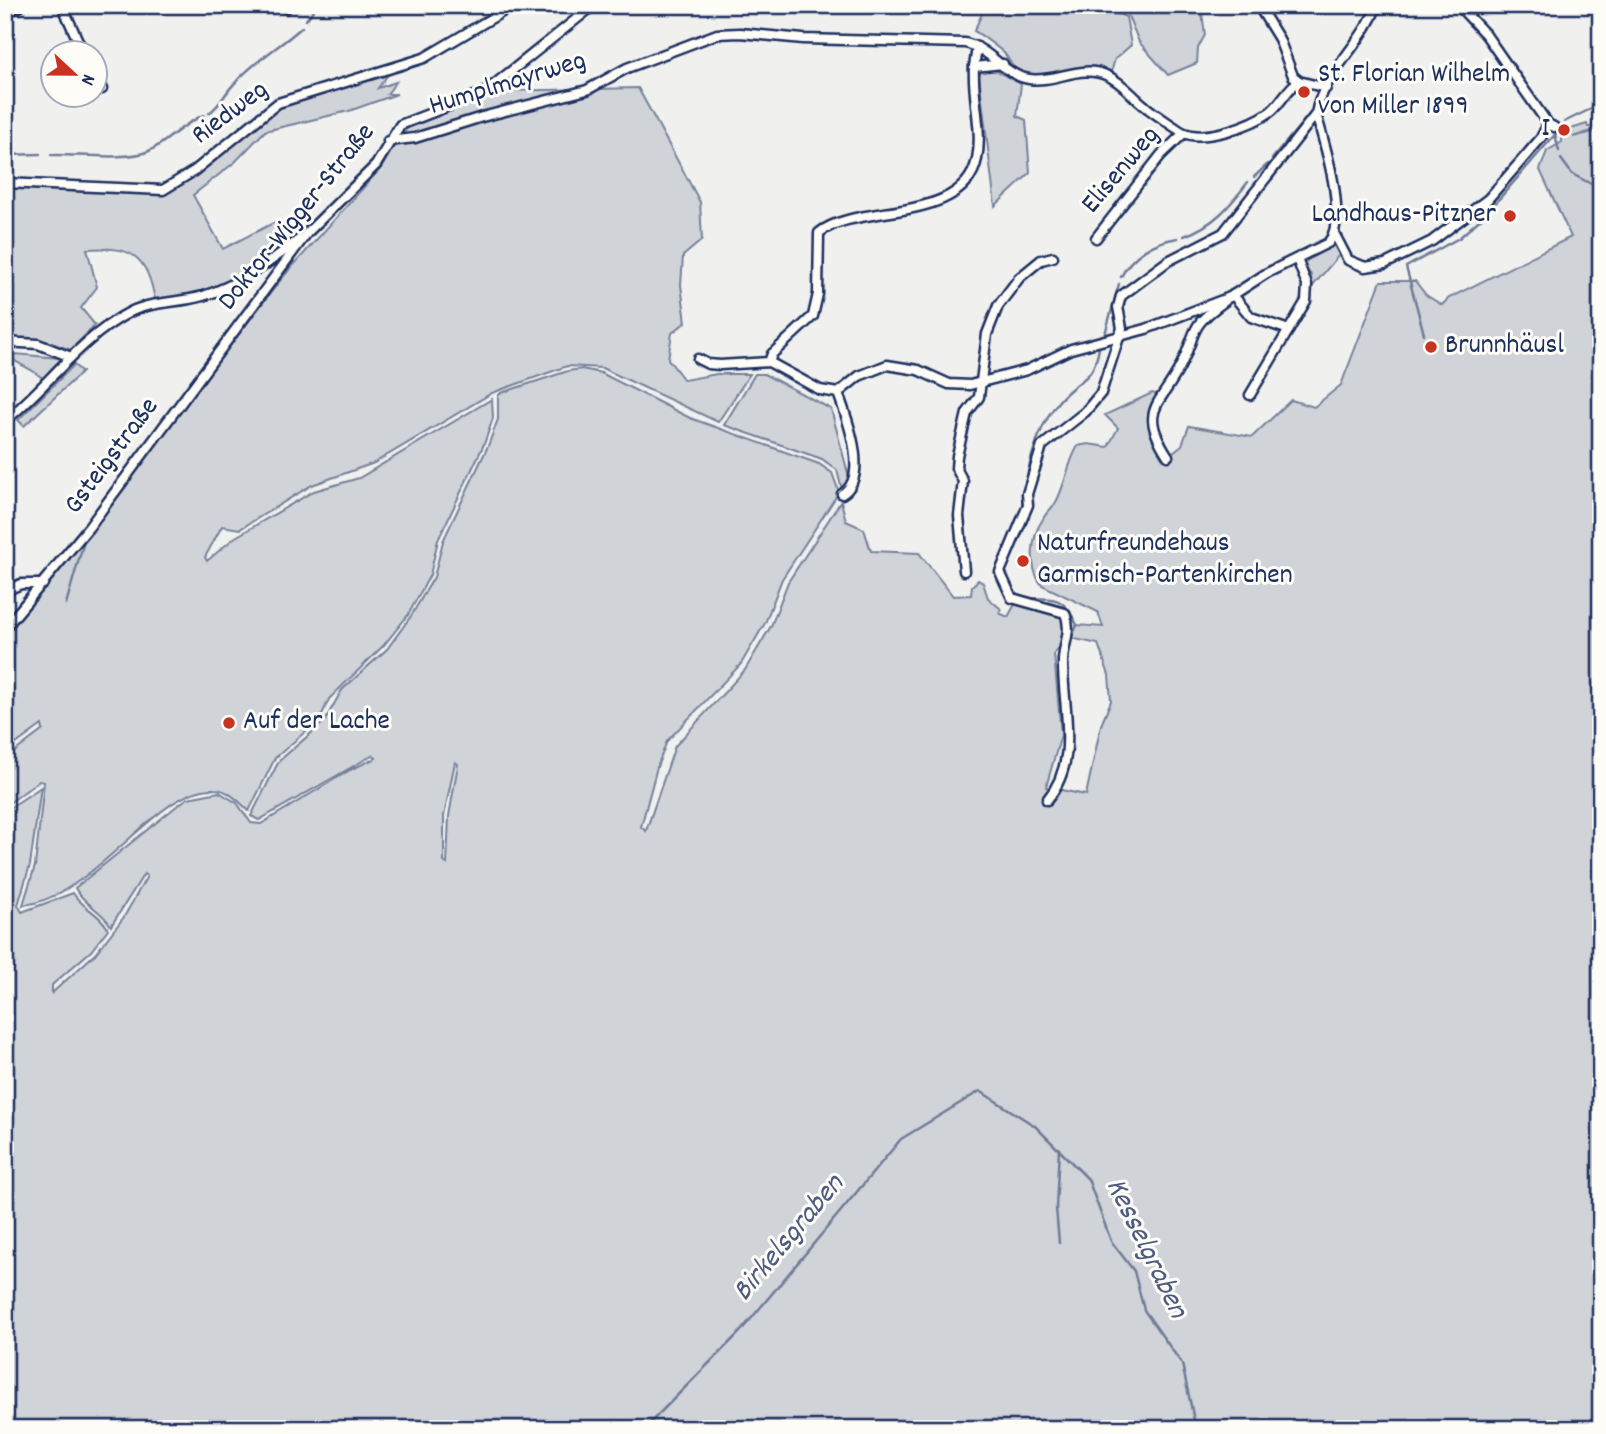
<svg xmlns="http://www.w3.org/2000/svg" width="1606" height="1434" font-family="Dekko,sans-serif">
	<rect width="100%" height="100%" fill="#f0f0ee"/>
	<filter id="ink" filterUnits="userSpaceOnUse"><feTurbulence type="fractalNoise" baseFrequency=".0143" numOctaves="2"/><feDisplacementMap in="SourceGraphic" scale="14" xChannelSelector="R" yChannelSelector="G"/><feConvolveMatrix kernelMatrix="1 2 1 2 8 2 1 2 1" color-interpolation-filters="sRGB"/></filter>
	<g filter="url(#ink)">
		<g fill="#d0d3d8" stroke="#76819b" stroke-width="2" fill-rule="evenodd">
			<path d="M986,5H1065C1082,19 1107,7 1126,17L1131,45L1115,59L1111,73C1072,58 1056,85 1026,76C1012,72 1012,62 1004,53C1001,50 979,33 974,31Z"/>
			<polygon points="1129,5 1201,5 1205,35 1198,48 1197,63 1168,75 1139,42 1126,11"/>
			<polygon points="983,69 995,70 1021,84 1017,116 1026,120 1030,173 995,206 979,75"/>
			<path d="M390,72L378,88L396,82L387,94H397L349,111L265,131L235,162L193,195L223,249L275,222L294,228C265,276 208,293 155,300C147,255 132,246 87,249L97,287L81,308L95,325L71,350L46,341L5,339V185L163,193L254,123L289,101Z"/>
			<path d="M638,88L700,202L702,240L683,256L681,285L686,322L672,333L668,359L684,380L717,374H750L718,422L602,368L567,366L492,393L374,463L312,485L240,529L222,526L205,557L207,561L234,538L314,491L359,478L492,399L493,418L484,444L438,540L430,575L408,615L384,645L329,699L320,719L275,758L249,811C240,803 229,789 214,789C158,786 94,898 23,905L35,866L44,782L39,781L5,806V759L43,730L42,725L5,752V634L282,278L382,167L400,136L408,128L499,91Z"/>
			<path d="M1601,121V128L1573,137L1601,130V1429H5V811L41,787L30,865L18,905L22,912L73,893C82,908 100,913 108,929L91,951L52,985V993L95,954L124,917L147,876L144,874L111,926C101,909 84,905 75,888L178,805L188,798L219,792L237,803L251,823L261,824L350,770L376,758L373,755L259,820L251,816L279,761L324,722L342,690L387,649L411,616L434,577L443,541L488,446L498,419V396L501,393L568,371L582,369L601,373L690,418L819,464L832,473L839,492L782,579L765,623L741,664L667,741L657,767L641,827L646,831L675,746L745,670L771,626L788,582L841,501L846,521L864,529L871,551L919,553L953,596L971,595L972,586L978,580L983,583L988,598L1001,609L999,613L1008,617L1015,604L1065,613L1068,636L1054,654L1061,735L1046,787L1086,795L1101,725L1111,701L1109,675L1098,644L1071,638L1077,625L1103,627L1098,612L1042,585C1028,569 1031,536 1043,519C1046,512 1053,508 1056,502C1066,484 1067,464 1078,446L1088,444L1108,447L1118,428L1105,415L1152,393L1160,395L1154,424L1168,456L1182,445L1189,426L1252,437L1291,400L1314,407L1341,385L1381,281H1415L1426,295L1442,305L1449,298L1571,237L1540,170L1547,151L1562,142L1561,132L1587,124L1588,127H1592V123ZM455,762L458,764L449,816L447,864L444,862V816Z"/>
			<polygon points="1334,243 1340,254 1312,287 1311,275 1302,264"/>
			<path d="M15,354L59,358L62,360L44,380C34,369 22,367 11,358Z"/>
			<polygon points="74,365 82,372 24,426 18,420"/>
			<polygon points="755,374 764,374 831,409 850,481 842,490 837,470 822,459 724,425"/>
		</g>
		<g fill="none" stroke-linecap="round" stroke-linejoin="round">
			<g stroke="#6f7b97" stroke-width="2.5">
				<polyline points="306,20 317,5"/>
				<path d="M209,113C221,105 224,94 234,84C254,61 280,47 302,27"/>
				<polyline points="1564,122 1601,104"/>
				<polyline points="1555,134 1559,151"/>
				<polyline points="5,155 40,154"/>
				<path d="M51,155C76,154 128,161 149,151C168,142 180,125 204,115"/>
				<polyline points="1272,159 1311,112"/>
				<polyline points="1561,159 1572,174 1601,189"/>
				<polyline points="1254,177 1268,164"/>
				<path d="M1184,236C1214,225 1229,207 1248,182"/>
				<path d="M1121,277C1131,255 1155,241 1178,238"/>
				<polyline points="1105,334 1119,284"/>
				<polyline points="1424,334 1406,267 1459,238 1486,214 1559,130"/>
				<polyline points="198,387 294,262"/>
				<path d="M1021,514C1026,476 1033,434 1058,402C1077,378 1093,384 1099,348"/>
				<polyline points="1001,562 1007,546"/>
				<path d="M1013,591C1042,610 1057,581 1077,625L1071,638"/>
				<polyline points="66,604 85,538"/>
				<polyline points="1059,1243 1056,1208 1059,1148"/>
				<polyline points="644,1429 740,1332 901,1139 980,1091 1035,1126 1088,1179 1111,1241 1134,1271 1144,1310 1182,1364 1196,1429"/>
			</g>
			<defs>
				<g id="street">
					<polyline points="62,5 83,52"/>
					<polyline points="286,5 286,8"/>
					<polyline points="1258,5 1279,39 1293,76 1299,81 1326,88"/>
					<polyline points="1458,5 1486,35 1548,124 1554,127"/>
					<polyline points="974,67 977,47"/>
					<polyline points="94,76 102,89"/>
					<path d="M388,141L415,138L482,117L587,90L627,68L717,34L740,33L803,39L965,43C990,48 1005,76 1029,79C1056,83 1081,63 1108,76C1123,83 1132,96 1145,106C1149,110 1180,131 1184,133C1205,142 1252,125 1270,112C1281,104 1287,88 1299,81"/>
					<polyline points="5,183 163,190 194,171 278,103 424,58 514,5"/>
					<polyline points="1334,233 1348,260 1365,267 1385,264 1432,241 1488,199 1541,138 1548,124"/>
					<polyline points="1096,238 1161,155 1184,133"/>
					<polyline points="1233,295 1251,317 1289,330"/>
					<polyline points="5,342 38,344 71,357"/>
					<polyline points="698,359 708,364 720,365 769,362 820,390 838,393"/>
					<path d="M769,362L772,354L813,316L818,294L819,233C856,202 964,225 977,159C983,130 972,97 974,67L1003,64"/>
					<polyline points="1250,395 1306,301 1307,285 1297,259"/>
					<path d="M5,421C48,386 80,338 130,312C152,301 180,303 203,296C239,285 270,262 300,239"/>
					<path d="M1168,456C1138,410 1159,407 1180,367C1199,330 1186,329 1225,301"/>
					<path d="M842,494C870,477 847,418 838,393L859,376L887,365L918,370L949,384L970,385L1027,370L1071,349L1146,329L1230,297L1267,273L1328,243C1349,219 1324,142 1316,114C1323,73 1363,44 1377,5"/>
					<polyline points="964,571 959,516 963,481 956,468 957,456 967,413 979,397 987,334 998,306 1019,278 1041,260 1053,257"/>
					<polyline points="5,591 21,584 43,584"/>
					<polyline points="5,628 89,527 307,233 376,165 400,125 485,92 594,5"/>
					<path d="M1047,800C1081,759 1062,708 1063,660C1064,642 1072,631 1065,613L1012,598L1000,572L1028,505L1027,494L1042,446L1085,412L1101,393L1122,328L1118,307L1121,296L1168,261L1223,233L1316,114"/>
				</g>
				<polyline id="primary" points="5,9 18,5"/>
			</defs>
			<use href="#street" stroke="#1b2f5e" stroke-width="13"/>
			<use href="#primary" stroke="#1b2f5e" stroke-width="18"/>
			<use href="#street" stroke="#fdfcf7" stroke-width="8"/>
			<use href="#primary" stroke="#fdfcf7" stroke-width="12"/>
		</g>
	</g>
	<g fill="#c8321e" stroke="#fdfcf7" stroke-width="2.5">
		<circle cx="1304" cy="92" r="7"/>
		<circle cx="1564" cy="130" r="7"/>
		<circle cx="1510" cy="216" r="7"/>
		<circle cx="1431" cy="347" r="7"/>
		<circle cx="1023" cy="561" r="7"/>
		<circle cx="229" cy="723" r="7"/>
	</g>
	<g text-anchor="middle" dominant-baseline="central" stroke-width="6" stroke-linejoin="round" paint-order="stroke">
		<g font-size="28" fill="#1b2f5e" stroke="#fdfcf7" text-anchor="start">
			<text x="1318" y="76">St. Florian Wilhelm<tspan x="1318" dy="32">von Miller 1899</tspan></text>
			<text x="1550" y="130" text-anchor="end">I</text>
			<text x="1496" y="216" text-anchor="end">Landhaus-Pitzner</text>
			<text x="1445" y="347">Brunnhäusl</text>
			<text x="1037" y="545">Naturfreundehaus<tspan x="1037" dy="32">Garmisch-Partenkirchen</tspan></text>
			<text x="243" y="723">Auf der Lache</text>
		</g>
		<g font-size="28" fill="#1b2f5e" stroke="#fdfcf7">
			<text transform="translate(508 85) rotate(-17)">Humplmayrweg</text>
			<text transform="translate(231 114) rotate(-37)">Riedweg</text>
			<text transform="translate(1122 171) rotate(-50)">Elisenweg</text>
			<text transform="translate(298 218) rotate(-51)">Doktor-Wigger-Straße</text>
			<text transform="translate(113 457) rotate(-53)">Gsteigstraße</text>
		</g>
		<g font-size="30" font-style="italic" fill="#4c5b7f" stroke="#fdfcf7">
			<text transform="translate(790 1239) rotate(-50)">Birkelsgraben</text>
			<text transform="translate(1145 1249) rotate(64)">Kesselgraben</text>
		</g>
	</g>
	<rect width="1606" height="1434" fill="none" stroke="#fdfcf7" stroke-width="28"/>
	<rect x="14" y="14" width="1578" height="1406" fill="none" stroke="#1b2f5e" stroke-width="2.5" filter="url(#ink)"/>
	<g transform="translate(74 74) rotate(112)"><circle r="33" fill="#fdfcf7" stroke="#a3aaba" stroke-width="2"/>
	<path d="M0-5L12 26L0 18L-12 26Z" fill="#c8321e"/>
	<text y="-10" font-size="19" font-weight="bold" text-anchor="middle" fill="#1b2f5e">N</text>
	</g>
</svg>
